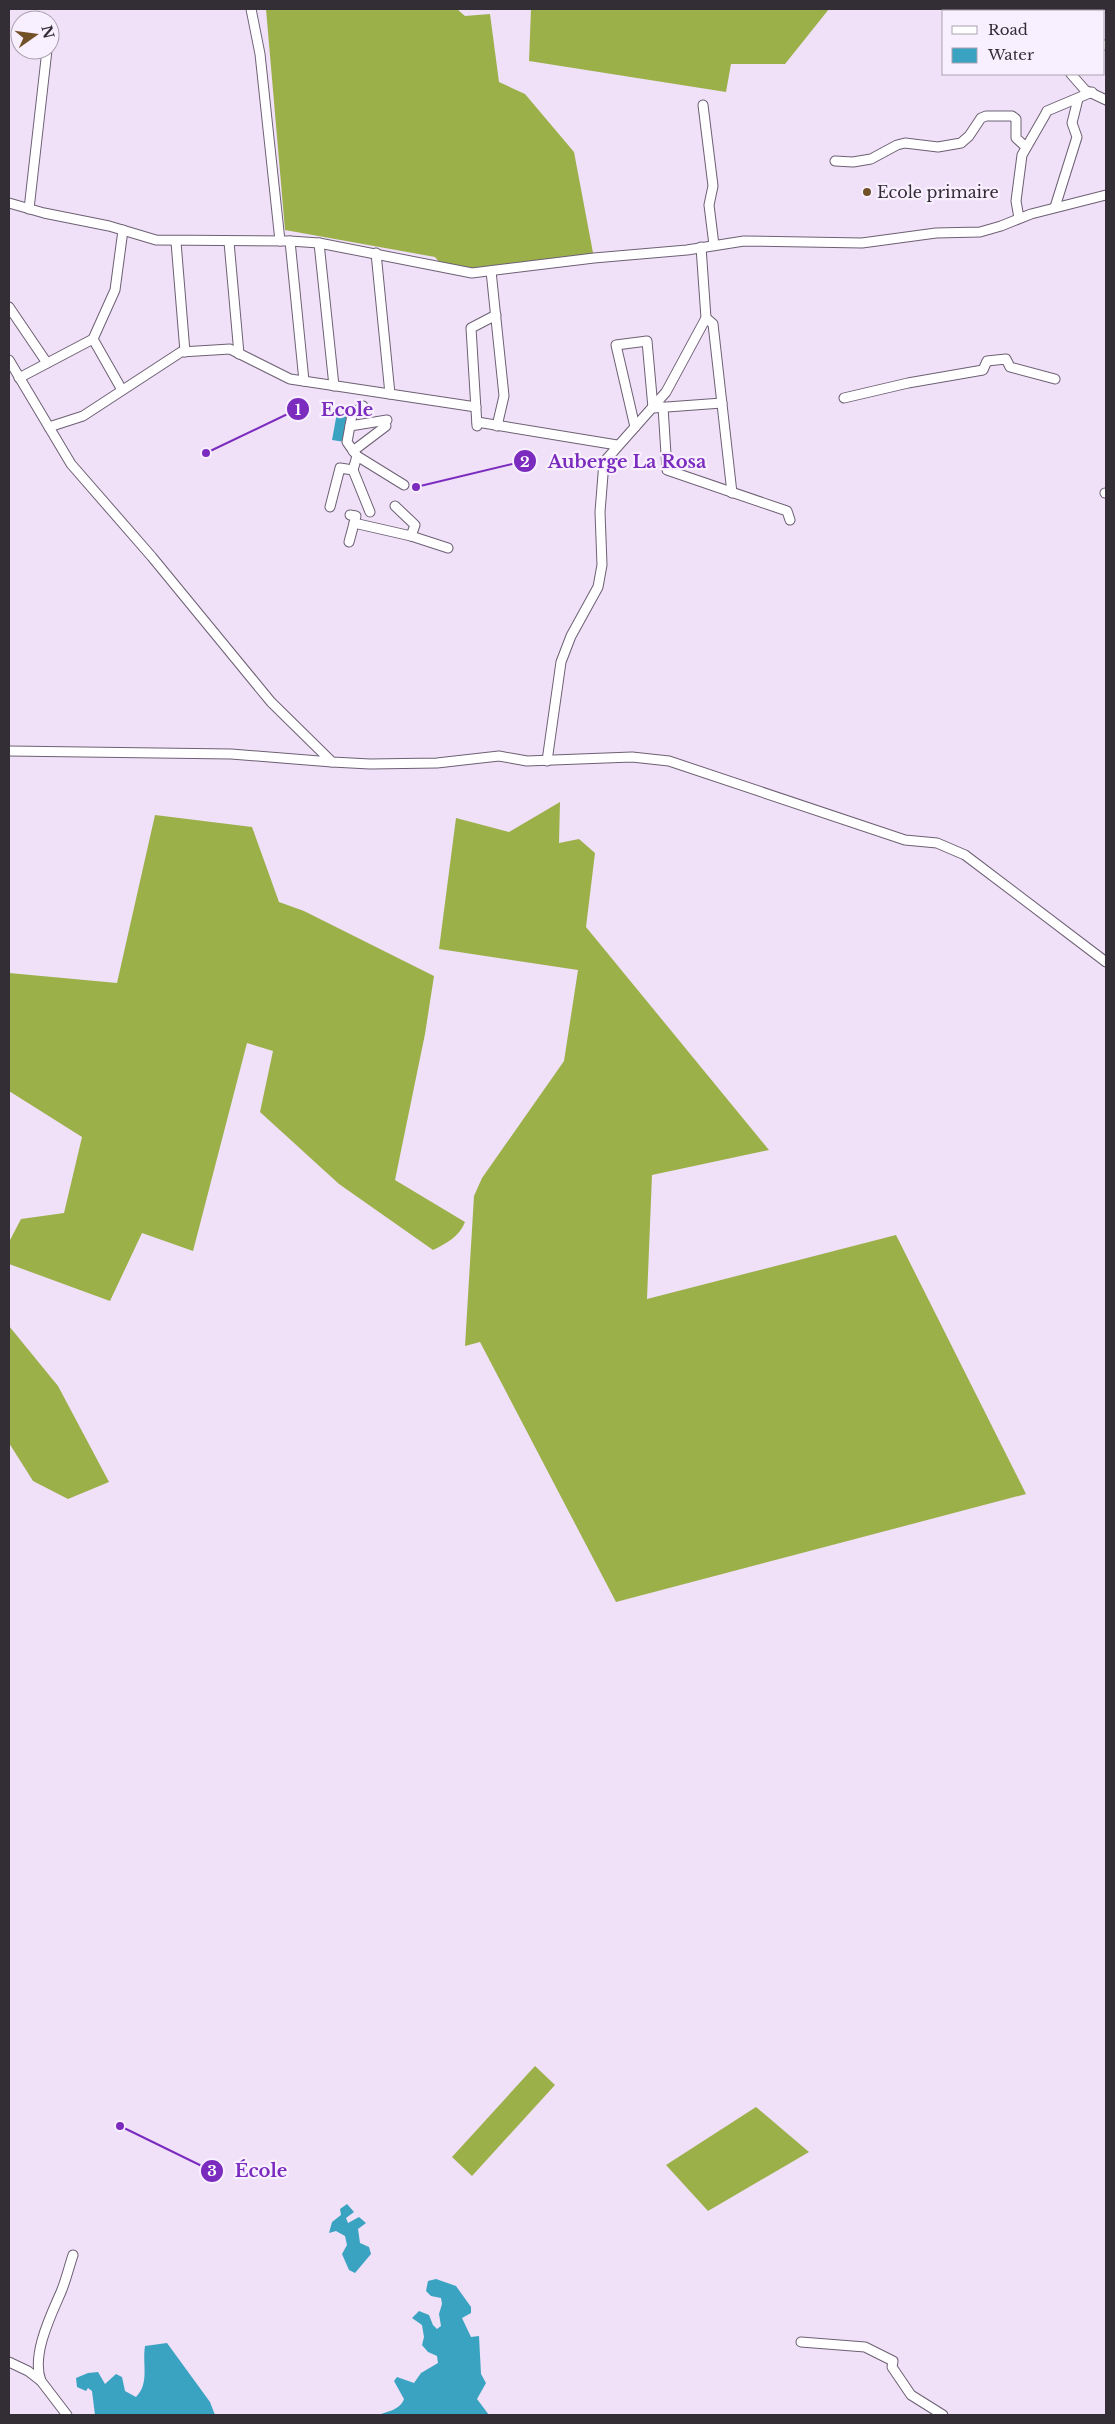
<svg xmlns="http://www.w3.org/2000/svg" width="1115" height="2424" font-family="'Libre Baskerville',serif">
	<rect width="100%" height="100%" fill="#f0e0f8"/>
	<g fill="#9cb04a">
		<polygon points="266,9 457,9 465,16 490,14 499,82 525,94 574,152 594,258 472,273 444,268 435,257 285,230"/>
		<polygon points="531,9 829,9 785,64 731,64 726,92 529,61"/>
		<polygon points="560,802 559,843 579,839 595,853 586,927 769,1150 652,1175 647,1299 896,1235 1026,1494 616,1602 480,1342 465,1346 474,1196 482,1178 564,1061 578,970 439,949 456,818 509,832"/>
		<path d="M155,815L252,827L279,902L304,911L434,976L425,1034L395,1180L465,1222C459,1237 447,1243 433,1250L339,1184L260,1112L273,1051L247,1043L193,1251L142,1233L110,1301L9,1264V1242L21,1219L64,1213L82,1137L9,1091V973L117,983Z"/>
		<polygon points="9,1326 58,1386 109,1482 68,1499 33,1481 9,1443"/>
		<polygon points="535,2066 555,2085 472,2176 452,2157"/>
		<polygon points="756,2107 809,2152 708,2211 666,2165"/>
	</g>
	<g fill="#3ba3c2">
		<polygon points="337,413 350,416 345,442 332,440"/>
		<polygon points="347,2204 354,2212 346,2218 348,2223 359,2217 366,2223 358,2229 360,2243 369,2247 371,2254 355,2273 349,2270 342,2254 347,2245 345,2236 336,2231 329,2233 332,2222 341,2215 340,2209"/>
		<path d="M436,2279L456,2286L471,2307V2313L462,2318L471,2337L479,2336L481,2374L486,2383L477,2399L489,2415H379C388,2411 400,2410 404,2399L394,2381L397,2377L414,2383L421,2373L438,2363L437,2356L428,2352L422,2345L424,2337L422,2325L412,2318L419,2311L429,2315L433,2325L437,2329L441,2326L439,2314L442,2304L441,2298L431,2296L426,2291L428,2281Z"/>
		<path d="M167,2343L210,2402L215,2415H95L92,2391L88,2388L86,2391L77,2387L76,2378L88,2373L98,2372L105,2384L116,2374L122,2377L125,2391L136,2397C150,2383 142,2364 145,2346Z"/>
	</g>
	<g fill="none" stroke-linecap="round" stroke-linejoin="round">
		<defs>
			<g id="street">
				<polyline points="251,9 260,54 280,241"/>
				<polyline points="1028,9 1029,11"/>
				<polyline points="1104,45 1106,45"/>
				<polyline points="1071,74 1085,90 1106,100"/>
				<polyline points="703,105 713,186 709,205 714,245"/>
				<polyline points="835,161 853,162 871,159 897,145 905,143 938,147 961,143 969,136 981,118 986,116 1012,116 1016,119 1016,138 1026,147"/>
				<polyline points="9,203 44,213 109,226 156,240 290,241 319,243 472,273 594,258 687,250 744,241 862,243 936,233 980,232 1001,226 1031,214 1106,195"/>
				<polyline points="1055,207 1077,137 1072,123 1078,99"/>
				<polyline points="29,209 47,50"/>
				<polyline points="1019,218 1016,201 1022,155 1045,115 1047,111 1092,92"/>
				<polyline points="290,241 304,381"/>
				<polyline points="176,242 185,352"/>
				<polyline points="229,242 239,354"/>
				<polyline points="319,243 334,386"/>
				<polyline points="376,253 390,394"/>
				<polyline points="491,271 504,396 497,426"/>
				<polyline points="9,307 47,363"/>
				<polyline points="706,318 713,324 732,493"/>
				<polyline points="93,339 122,390"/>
				<polyline points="9,360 71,464 152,557 271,702 332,762 370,764 437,763 499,756 527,761 632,757 669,761 905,840 937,843 965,855 1106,962"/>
				<polyline points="19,378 93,339 115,290 123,230"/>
				<polyline points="844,398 908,383 983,370 987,361 1006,359 1010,367 1055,379"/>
				<polyline points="363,406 352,415 347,442 357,456 404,485"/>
				<polyline points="663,407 667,470 787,511 790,520"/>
				<polyline points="477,422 617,445"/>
				<polyline points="350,426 387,420"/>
				<polyline points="477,426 471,328 496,315"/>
				<polyline points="49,427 83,416 181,352 230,349 290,379 476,407"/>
				<polyline points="635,427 616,345 647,341 653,408 722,403"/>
				<polyline points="353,451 386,426"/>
				<polyline points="357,456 353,470 370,512"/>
				<polyline points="1105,493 1106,493"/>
				<polyline points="395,506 415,525 411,536"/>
				<polyline points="330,507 340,468 353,470"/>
				<polyline points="354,523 411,536 448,548"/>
				<polyline points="349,542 356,516 350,515"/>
				<polyline points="9,751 231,754 332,762"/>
				<polyline points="547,761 561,662 571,636 598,587 602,565 600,512 604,462 666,392 706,318 701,247"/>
				<polyline points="801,2342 865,2347 893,2361 892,2367 911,2395 943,2415"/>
				<polyline points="9,2362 28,2371 41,2381 67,2415"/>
				<path d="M41,2381C31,2355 51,2315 61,2292C66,2280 69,2267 73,2255"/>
			</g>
		</defs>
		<use href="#street" stroke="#6d6074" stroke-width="11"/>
		<use href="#street" stroke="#fff" stroke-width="9"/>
	</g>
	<circle fill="#725128" stroke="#f9f0ff" stroke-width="2" cx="867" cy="192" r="5"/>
	<g text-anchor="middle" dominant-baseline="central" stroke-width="4.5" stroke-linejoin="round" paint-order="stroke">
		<g font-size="16" fill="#332d36" stroke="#f9f0ff" text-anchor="start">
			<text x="877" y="192">Ecole primaire</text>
		</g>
	</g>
	<path fill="none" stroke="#7b2cbf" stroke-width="2" d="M206 453L298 409M416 487L525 461M120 2126L212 2171"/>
	<g fill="#7b2cbf" stroke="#f9f0ff" stroke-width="2">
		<circle cx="206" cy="453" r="5"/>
		<circle cx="416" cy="487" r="5"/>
		<circle cx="120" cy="2126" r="5"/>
		<circle cx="298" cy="409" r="12"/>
		<circle cx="525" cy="461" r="12"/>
		<circle cx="212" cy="2171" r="12"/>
	</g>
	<g font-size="15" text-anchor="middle" font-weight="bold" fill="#fff">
		<text x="298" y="415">1</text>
		<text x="525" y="467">2</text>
		<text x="212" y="2176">3</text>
	</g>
	<g font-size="18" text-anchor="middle" font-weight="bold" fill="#7b2cbf" stroke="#f9f0ff" stroke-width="4.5" stroke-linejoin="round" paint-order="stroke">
		<text x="347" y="416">Ecole</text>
		<text x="627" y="468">Auberge La Rosa</text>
		<text x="261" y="2177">École</text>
	</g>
	<rect width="1115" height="2424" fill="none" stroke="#332d36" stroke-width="20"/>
	<rect x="942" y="10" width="162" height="65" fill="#f9f0ff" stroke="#aaa2af"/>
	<rect x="952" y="26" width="25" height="8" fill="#ffffff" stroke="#aaa2af"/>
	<text x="988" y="35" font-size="15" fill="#332d36">Road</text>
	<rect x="952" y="48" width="25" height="15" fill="#3ba3c2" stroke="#aaa2af"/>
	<text x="988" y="60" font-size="15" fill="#332d36">Water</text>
	<g transform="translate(35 35) rotate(76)"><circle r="24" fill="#f9f0ff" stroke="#aaa2af"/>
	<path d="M0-4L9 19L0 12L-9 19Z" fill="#725128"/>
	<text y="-8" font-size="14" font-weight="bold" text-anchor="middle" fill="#332d36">N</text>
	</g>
</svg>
